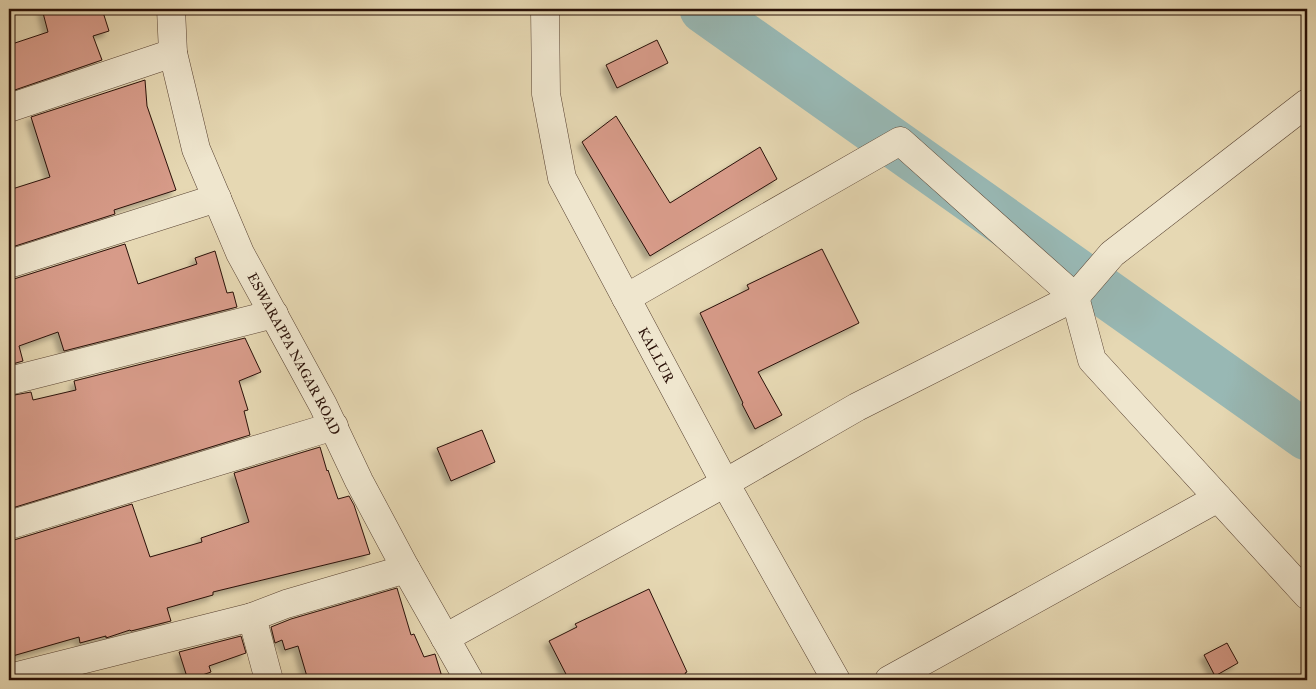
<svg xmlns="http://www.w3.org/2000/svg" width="1316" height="689" font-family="'IM FELL Great Primer',serif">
	<defs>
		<filter id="shadow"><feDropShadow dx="-4.5" dy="4.5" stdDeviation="2.5" flood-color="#0004"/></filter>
	</defs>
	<rect width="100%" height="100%" fill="#e6d8b3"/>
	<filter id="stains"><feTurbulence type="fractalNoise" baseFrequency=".004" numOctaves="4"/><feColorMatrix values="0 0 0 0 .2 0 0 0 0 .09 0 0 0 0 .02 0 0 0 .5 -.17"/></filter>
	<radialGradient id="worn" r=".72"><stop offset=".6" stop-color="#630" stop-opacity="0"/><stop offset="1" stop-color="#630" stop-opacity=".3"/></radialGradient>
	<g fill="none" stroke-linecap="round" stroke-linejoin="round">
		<polyline stroke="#98b8b4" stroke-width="49" points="704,9 1307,436"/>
	</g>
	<g fill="#d79b89" stroke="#291007" filter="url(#shadow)">
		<polygon points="42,9 102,9 109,31 93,36 102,60 9,92 9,45 48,32"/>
		<polygon points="657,40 668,63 617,88 606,65"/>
		<polygon points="145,80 147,106 176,190 114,210 115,214 9,248 9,190 50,177 31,117"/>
		<polygon points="616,116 670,203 760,147 777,179 650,256 582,142"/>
		<polygon points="125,244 138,284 197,264 195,258 215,251 227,293 233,292 237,307 64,351 58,332 19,346 23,361 9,365 9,279 14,279"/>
		<polygon points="822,249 859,323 758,372 782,415 755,429 742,404 743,403 700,313 749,289 747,285"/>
		<polygon points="245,338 261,372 239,381 248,410 244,411 250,435 9,509 9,396 31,392 33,400 76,390 74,381"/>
		<polygon points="482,430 495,462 451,481 437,448"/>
		<polygon points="320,447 327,471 328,470 338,499 349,496 354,505 370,554 213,592 213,595 167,608 171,621 131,631 130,630 106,638 106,636 80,643 79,637 9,657 9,540 14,540 132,504 150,557 202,542 201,538 249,522 234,473"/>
		<polygon points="397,588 411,635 414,634 424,657 435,654 443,680 308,680 298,646 285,650 282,640 275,643 271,627 291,619"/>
		<polygon points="649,589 687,672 685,673 688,680 569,680 549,641 577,627 575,624"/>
		<polygon points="241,636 246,653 209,666 211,672 188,680 179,652"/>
		<polygon points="1227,643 1238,663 1215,676 1204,655"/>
	</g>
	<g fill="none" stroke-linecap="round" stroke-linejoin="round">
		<defs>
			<g id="street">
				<path id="s1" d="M171,9L173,53L196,149L240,253L323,405L359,481L406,569L469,680"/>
				<path id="s2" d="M545,9L546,94L562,178L725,483L836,680"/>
				<polyline points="9,108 173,53"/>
				<polyline points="9,264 217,198"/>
				<polyline points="626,298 900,141 1075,297 1092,360 1307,595"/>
				<polyline points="9,381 274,314"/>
				<polyline points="9,525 334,426"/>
				<polyline points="252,617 269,680"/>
				<polyline points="445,638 725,483 857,407 1075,297 1112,254 1307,103"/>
				<polyline points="9,678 252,617 286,604 406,569"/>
				<polyline points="889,680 1218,498"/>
			</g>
		</defs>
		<use href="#street" stroke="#584232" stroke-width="29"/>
		<use href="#street" stroke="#efe6ce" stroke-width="28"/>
	</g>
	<g text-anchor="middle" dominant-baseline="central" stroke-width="4" stroke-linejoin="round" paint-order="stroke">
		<g font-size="14" fill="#291007" stroke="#efe6ce">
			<text stroke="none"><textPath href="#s1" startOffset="370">ESWARAPPA NAGAR ROAD</textPath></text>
			<text stroke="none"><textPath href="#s2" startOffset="371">KALLUR</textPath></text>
		</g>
	</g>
	<rect width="1316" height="689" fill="none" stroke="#e6d8b3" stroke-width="30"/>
	<rect x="10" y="10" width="1296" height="669" fill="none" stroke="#291007" stroke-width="2.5"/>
	<rect x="15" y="15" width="1286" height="659" fill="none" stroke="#291007"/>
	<rect width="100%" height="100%" filter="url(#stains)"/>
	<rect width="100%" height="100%" fill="url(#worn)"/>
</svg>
